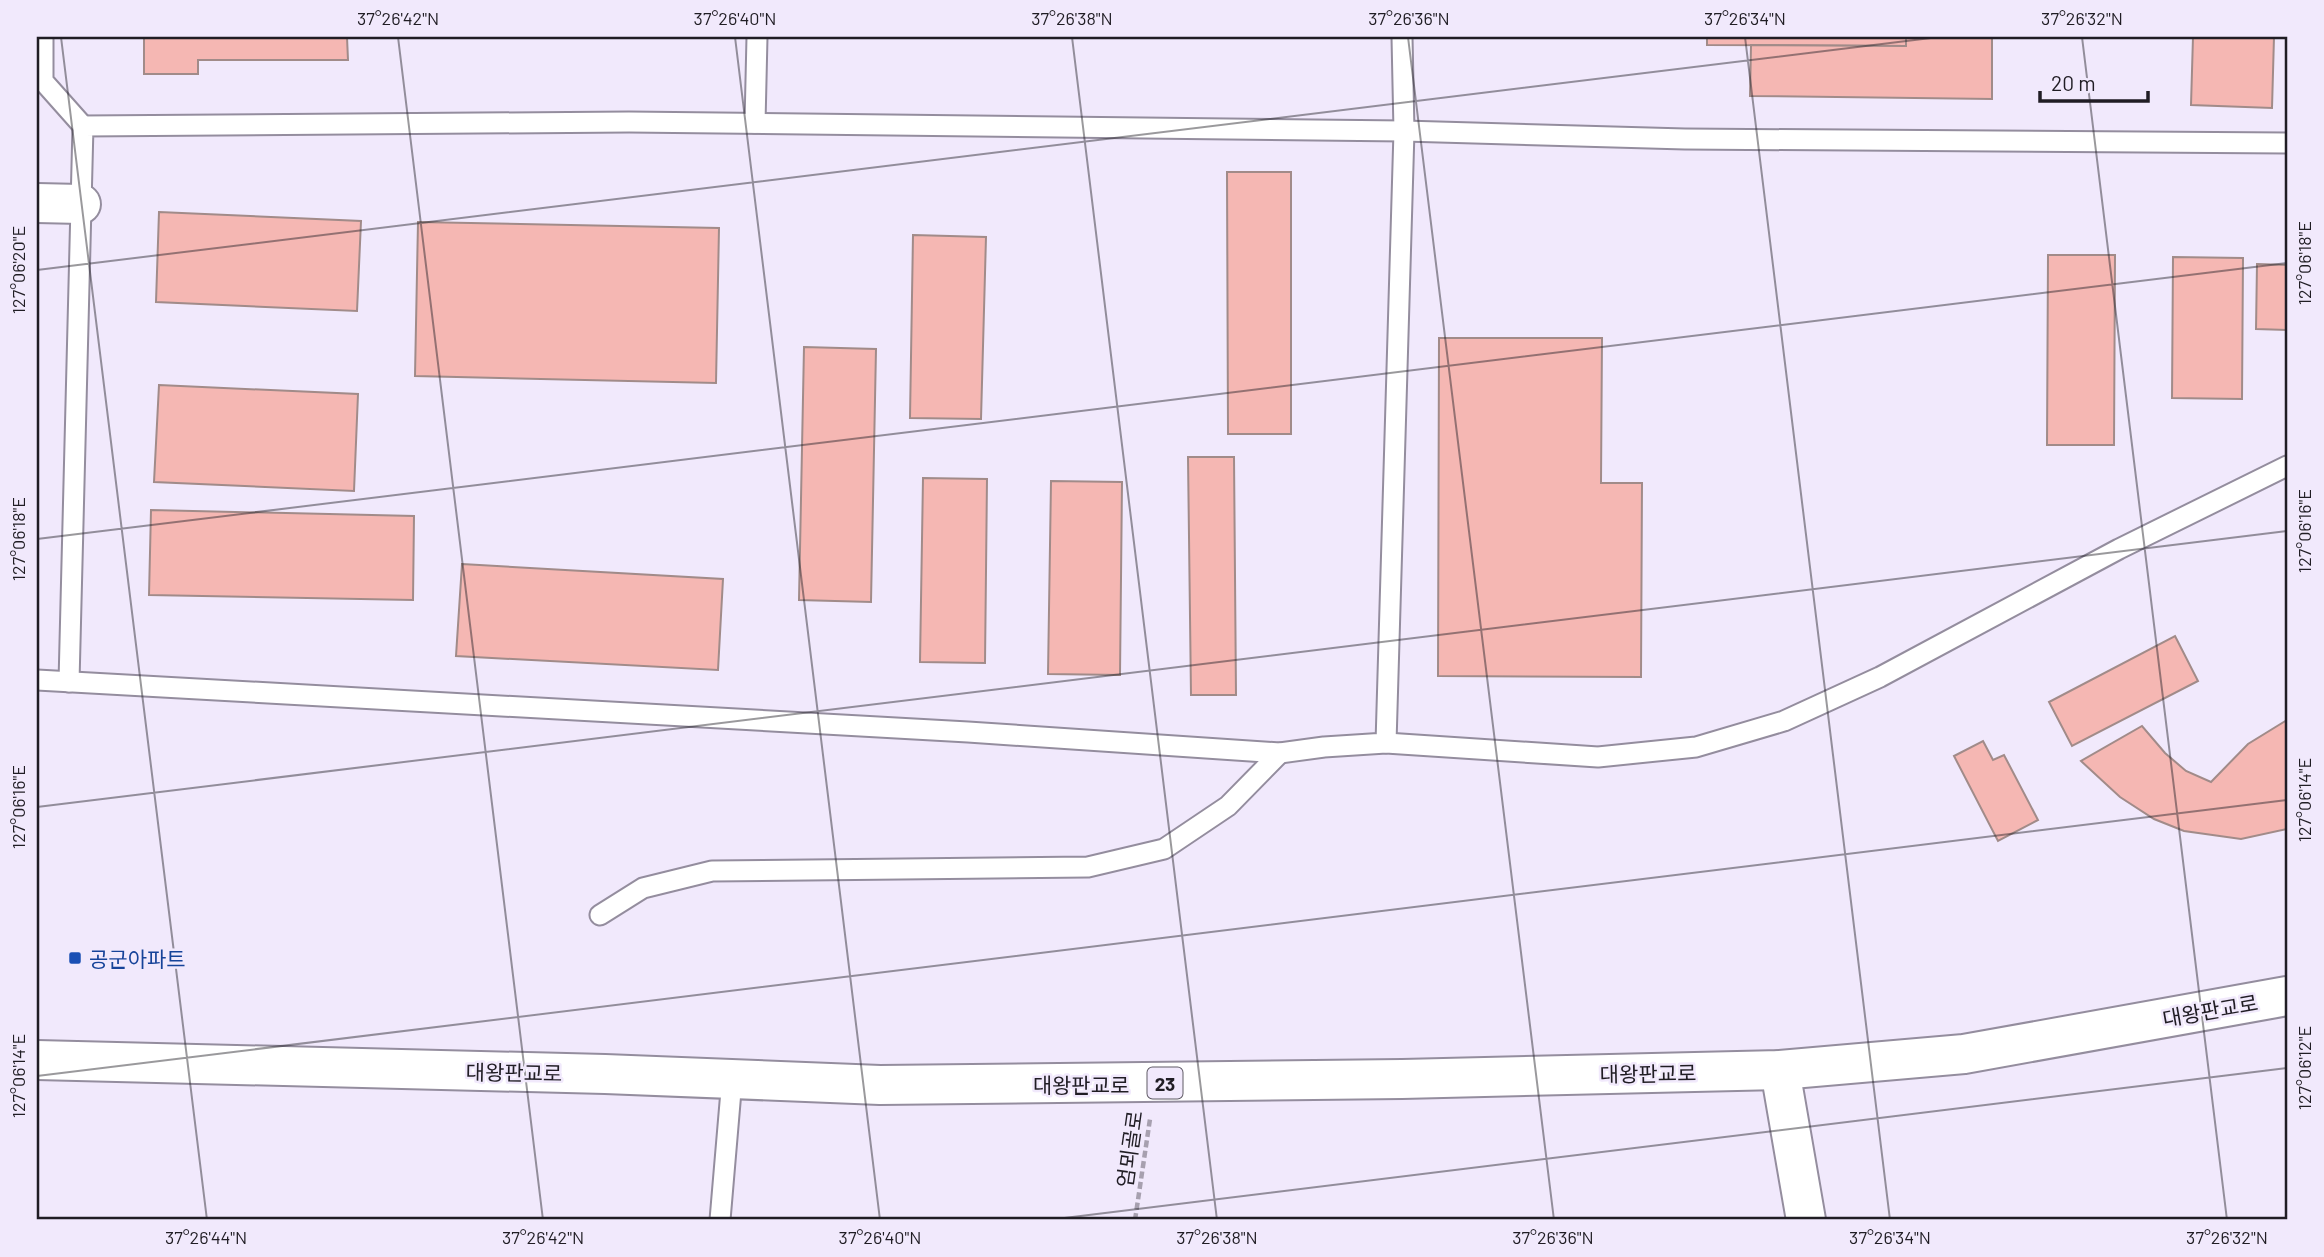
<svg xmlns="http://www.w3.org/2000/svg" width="2324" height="1257" font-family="Barlow,'Noto Sans KR',sans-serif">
	<rect width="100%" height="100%" fill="#f1e9fc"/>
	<g fill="#f5b7b3" stroke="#a18b89" stroke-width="2">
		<polygon points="144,37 347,37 348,60 198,60 198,74 144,74"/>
		<polygon points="1707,37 1906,37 1906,46 1707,45"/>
		<polygon points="1906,37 1992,37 1992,99 1750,96 1751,45 1906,46"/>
		<polygon points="2193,37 2274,37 2272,108 2191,105"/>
		<polygon points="1227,172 1291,172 1291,434 1228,434"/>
		<polygon points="159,212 361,221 357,311 156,302"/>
		<polygon points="418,222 719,228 716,383 415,376"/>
		<polygon points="913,235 986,237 981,419 910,418"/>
		<polygon points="2048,255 2115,255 2114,445 2047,445"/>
		<polygon points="2173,257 2243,258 2242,399 2172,398"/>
		<polygon points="2257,264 2287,265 2287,330 2256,329"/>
		<polygon points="1439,338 1602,338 1601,483 1642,483 1641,677 1438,676"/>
		<polygon points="804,347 876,349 871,602 799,600"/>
		<polygon points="159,385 358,394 354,491 154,482"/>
		<polygon points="1188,457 1234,457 1236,695 1191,695"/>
		<polygon points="923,478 987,479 985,663 920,662"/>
		<polygon points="1051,481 1122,482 1120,675 1048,674"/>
		<polygon points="151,510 414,516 413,600 149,595"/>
		<polygon points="462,564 723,579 718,670 456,656"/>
		<polygon points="2175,636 2198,681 2072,746 2049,702"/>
		<polygon points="2287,720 2287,829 2241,839 2184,831 2154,819 2120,797 2081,761 2142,726 2165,753 2186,771 2211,782 2248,744"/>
		<polygon points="1983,741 1993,760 2004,755 2038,820 1998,841 1954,756"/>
	</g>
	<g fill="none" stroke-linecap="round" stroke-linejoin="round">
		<defs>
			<g id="lane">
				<polyline points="43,37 43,81 83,126"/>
				<polyline points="755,123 757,37"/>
				<polyline points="37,680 968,732 1280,753 1324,747 1386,743 1404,131 1402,37"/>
				<polyline points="69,682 83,126 629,122 1404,131 1685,139 2287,143"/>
				<polyline points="1386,743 1598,757 1696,747 1784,721 1880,677 2119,549 2287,466"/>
				<polyline points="600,915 643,888 712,871 1088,867 1164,849 1228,806 1280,753"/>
				<polyline points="720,1220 732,1079"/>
			</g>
			<g id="street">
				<polyline points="37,203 81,204"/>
				<polyline points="1780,1070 1806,1220"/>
			</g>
			<polyline id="primary" points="37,1060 605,1074 880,1085 1402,1079 1780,1070 1964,1054 2287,996"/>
		</defs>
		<use href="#lane" stroke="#948d9e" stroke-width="23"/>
		<use href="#street" stroke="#948d9e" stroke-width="42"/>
		<use href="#primary" stroke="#948d9e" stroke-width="42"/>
		<polyline stroke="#a7a0af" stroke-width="4.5" stroke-dasharray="7 3.5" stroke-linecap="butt" points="1135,1220 1150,1119"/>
		<use href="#lane" stroke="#fff" stroke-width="19"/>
		<use href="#street" stroke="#fff" stroke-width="38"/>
		<use href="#primary" stroke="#fff" stroke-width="38"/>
	</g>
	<path fill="none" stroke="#201d24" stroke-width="2" stroke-opacity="0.45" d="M61,37L207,1220M398,37L543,1220M735,37L880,1220M1072,37L1217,1220M1408,37L1554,1220M1745,37L1890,1220M2082,37L2227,1220M37,270L1939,37M37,539L2287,263M37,807L2287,531M37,1076L2287,800M1048,1220L2287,1068"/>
	<rect fill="#1a4fb4" stroke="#f1e9fc" stroke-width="2.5" x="68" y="951" width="14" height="14" rx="3.5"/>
	<g text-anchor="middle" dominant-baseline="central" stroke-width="5" stroke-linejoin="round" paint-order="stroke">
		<rect fill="#f1e9fc" stroke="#5f5a65" stroke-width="2" x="1147.5" y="1067.5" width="35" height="31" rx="5"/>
		<g font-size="19" font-weight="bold" fill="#201d24">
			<text x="1165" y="1083">23</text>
		</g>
		<g font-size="21" fill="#164399" stroke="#f1e9fc" text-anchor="start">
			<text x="89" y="958">공군아파트</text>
		</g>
		<g font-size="21" fill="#201d24" stroke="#f1e9fc">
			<text transform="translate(2210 1010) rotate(-10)">대왕판교로</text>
			<text transform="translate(514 1072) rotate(1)">대왕판교로</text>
			<text transform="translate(1648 1073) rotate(-1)">대왕판교로</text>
			<text x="1081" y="1084">대왕판교로</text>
			<text transform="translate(1129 1149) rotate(-82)">엄뫼골로</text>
		</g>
	</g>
	<rect width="2324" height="1257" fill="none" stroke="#f1e9fc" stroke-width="77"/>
	<path d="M2040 91v10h108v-10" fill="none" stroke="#201d24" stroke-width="3.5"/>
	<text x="2051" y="91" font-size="21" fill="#201d24" stroke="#f1e9fc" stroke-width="5" paint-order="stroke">20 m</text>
	<rect x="38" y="38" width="2248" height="1180" fill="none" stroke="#201d24" stroke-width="2.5"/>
	<g font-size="18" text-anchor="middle" fill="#201d24">
		<text x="398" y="25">37°26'42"N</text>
		<text x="735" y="25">37°26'40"N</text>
		<text x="1072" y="25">37°26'38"N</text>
		<text x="1409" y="25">37°26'36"N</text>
		<text x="1745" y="25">37°26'34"N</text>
		<text x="2082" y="25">37°26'32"N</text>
		<text transform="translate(2305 263) rotate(-90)" y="6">127°06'18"E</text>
		<text transform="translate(19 270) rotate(-90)" y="6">127°06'20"E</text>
		<text transform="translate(2305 531) rotate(-90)" y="6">127°06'16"E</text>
		<text transform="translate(19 539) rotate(-90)" y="6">127°06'18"E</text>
		<text transform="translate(2305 800) rotate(-90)" y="6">127°06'14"E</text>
		<text transform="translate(19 807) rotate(-90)" y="6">127°06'16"E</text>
		<text transform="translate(2305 1068) rotate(-90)" y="6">127°06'12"E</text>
		<text transform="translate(19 1076) rotate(-90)" y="6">127°06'14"E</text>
		<text x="206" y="1244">37°26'44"N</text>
		<text x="543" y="1244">37°26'42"N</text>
		<text x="880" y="1244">37°26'40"N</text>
		<text x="1217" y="1244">37°26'38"N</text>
		<text x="1553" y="1244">37°26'36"N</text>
		<text x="1890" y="1244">37°26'34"N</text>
		<text x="2227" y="1244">37°26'32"N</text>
	</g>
</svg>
